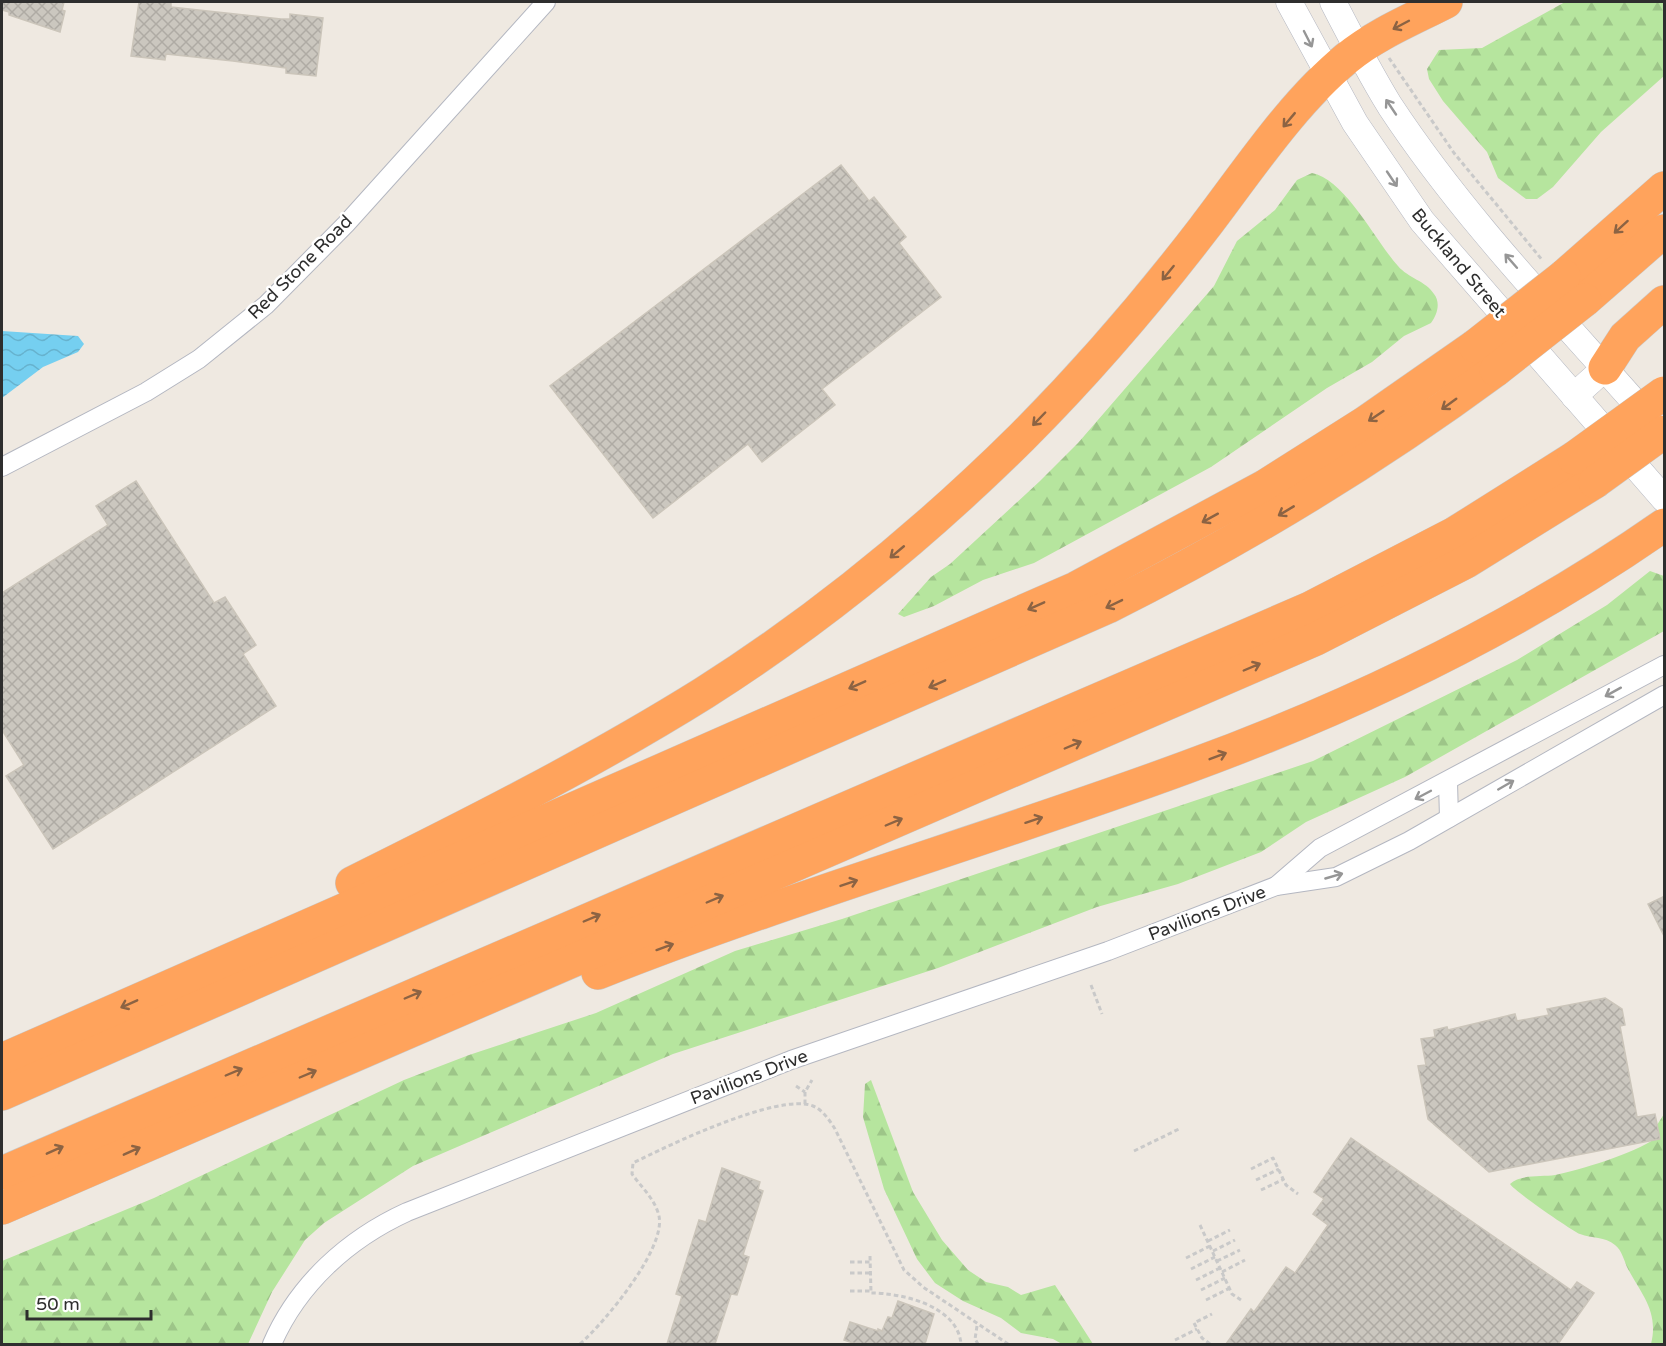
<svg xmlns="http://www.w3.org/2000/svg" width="1666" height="1346" font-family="'Varela Round',sans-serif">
	<defs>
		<pattern id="forest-firs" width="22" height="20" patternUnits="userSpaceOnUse" patternTransform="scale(1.5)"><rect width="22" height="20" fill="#b6e59e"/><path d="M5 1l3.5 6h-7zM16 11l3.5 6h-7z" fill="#9dc588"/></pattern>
		<pattern id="water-waves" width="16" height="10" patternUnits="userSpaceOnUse" patternTransform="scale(1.5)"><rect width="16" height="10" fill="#75cff0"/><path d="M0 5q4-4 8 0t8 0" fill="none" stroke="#66b2ce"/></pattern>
		<pattern id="building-cross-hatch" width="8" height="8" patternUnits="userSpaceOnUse" patternTransform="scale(1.5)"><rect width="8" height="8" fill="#cbc7bf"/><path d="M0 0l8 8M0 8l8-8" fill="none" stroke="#afaba4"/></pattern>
	</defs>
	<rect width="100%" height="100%" fill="#efe9e1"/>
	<g fill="url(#forest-firs)">
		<polygon points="1565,2 1664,2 1664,76 1601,132 1553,187 1537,199 1526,199 1498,178 1487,152 1443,101 1429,79 1427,69 1439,50 1482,48"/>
		<path d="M1312,173C1345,179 1376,242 1398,266C1408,278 1426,281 1434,294C1441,303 1437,315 1431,323L1404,336L1372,362L1327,388L1211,467L1034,563L983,580L934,606L904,617L898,614L931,577L950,564L1040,481L1078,443L1214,286L1237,241L1275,210L1297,180Z"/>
		<polygon points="1650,571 1664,576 1664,631 1405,777 1306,822 1261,852 1178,884 1097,907 938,968 673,1054 413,1166 324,1223 305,1240 272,1292 248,1344 2,1344 2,1261 154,1198 404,1080 469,1055 596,1013 735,951 842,919 1313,761 1517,660 1607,605"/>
		<polygon points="871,1080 913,1192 942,1240 968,1270 986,1282 1008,1287 1021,1295 1055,1285 1093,1344 1062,1344 1053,1339 1021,1333 1001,1318 963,1301 935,1283 917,1259 884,1189 863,1117 865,1084"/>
		<path d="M1664,1114V1344H1651C1659,1312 1642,1295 1628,1269C1624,1261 1622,1250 1615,1245C1605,1236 1592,1239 1580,1234C1571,1230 1513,1190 1510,1184C1520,1174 1542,1177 1555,1175C1577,1171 1638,1152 1654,1139L1657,1125Z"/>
	</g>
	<polygon fill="url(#water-waves)" points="2,331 78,336 84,344 78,352 43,367 2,398"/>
	<g fill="url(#building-cross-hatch)" stroke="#cbc5ba" stroke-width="1.5">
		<polygon points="2,2 64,2 62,10 65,11 60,32 9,15 9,12 2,10"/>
		<polygon points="139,2 171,2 171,7 281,19 290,19 290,14 323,18 316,76 286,73 286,68 233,61 166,54 165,60 131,56"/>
		<polygon points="841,165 869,201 874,197 906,237 899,243 941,297 822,389 835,405 762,462 748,444 653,518 550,386"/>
		<polygon points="136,481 214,603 225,597 256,645 243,654 276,706 53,849 6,776 24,765 2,730 2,593 108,525 96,506"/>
		<polygon points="1665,896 1665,938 1648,904"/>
		<polygon points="1605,998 1622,1009 1625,1025 1620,1026 1637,1117 1655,1114 1660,1139 1489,1172 1428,1119 1418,1066 1426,1065 1421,1039 1435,1037 1434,1030 1447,1027 1448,1030 1515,1014 1517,1021 1549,1015 1547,1009"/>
		<polygon points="1351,1138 1571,1290 1577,1282 1594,1293 1558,1344 1226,1344 1251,1309 1254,1312 1286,1267 1295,1273 1328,1225 1313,1214 1324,1199 1314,1192"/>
		<polygon points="722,1168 760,1182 758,1189 763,1191 743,1255 749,1257 737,1295 731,1294 715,1344 667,1344 682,1296 676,1294 699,1220 706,1222"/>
		<polygon points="898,1301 934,1314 925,1344 856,1344 844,1340 850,1322 878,1331 878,1329 882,1331 888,1317 892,1318"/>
	</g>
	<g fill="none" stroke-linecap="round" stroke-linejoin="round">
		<defs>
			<g id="minor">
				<polyline points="2,467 146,392 199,359 266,305 346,224 546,2"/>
				<polyline points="1448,782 1449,818"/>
				<polyline points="1276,886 1320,848 1664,665"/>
				<path d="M272,1344C298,1284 348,1239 407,1212L791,1060L1108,951L1276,886L1336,877L1409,841L1664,695"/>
			</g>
			<g id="secondary">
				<polyline points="1289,2 1355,123 1422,221 1664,499"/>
				<path d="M1333,2C1351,37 1369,72 1390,106C1465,220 1563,320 1653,423"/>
				<polyline points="1574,396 1605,368"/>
			</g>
			<g id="motorway">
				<polyline points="1564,276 1664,188"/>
				<polyline points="1585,300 1664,231"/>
				<polyline points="1605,368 1625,337 1664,302"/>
				<path d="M352,883C471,824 592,763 704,693C819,620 925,533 1021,438C1087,372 1148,301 1204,228C1247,172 1292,103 1347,58C1376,34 1413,19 1446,2"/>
				<path d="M598,973C792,896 992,839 1187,767C1354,706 1518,627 1664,525"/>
				<polyline points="2,1060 1076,588 1265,486 1366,422 1475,346"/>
				<path d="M2,1094L1108,607C1244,539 1374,460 1496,370"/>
				<polyline points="2,1173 1310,608 1455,533 1574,458"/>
				<polyline points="2,1208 1316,639 1466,562 1595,482"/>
			</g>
		</defs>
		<use href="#minor" stroke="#b4b7c1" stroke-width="20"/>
		<use href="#secondary" stroke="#b4b7c1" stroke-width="27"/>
		<use href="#motorway" stroke="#c9c9c9" stroke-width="34"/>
		<g stroke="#c9c9c9" stroke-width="3" stroke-dasharray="4.5 3" stroke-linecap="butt">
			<polyline points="1389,58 1454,153 1543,261"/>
			<polyline points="1091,985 1102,1014"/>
			<polyline points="796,1086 805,1092"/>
			<polyline points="805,1104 805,1092 812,1080"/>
			<polyline points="1134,1151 1181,1128"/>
			<polyline points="1251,1169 1273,1158 1286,1185 1298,1194"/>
			<polyline points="1256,1180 1279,1169"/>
			<polyline points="1261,1190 1284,1179"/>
			<polyline points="1200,1225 1232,1294 1241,1300"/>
			<polyline points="1208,1241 1230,1230"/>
			<polyline points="1213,1251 1235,1240"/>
			<path d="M870,1256L871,1293C902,1293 958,1306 961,1344"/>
			<polyline points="1186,1258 1210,1246"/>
			<polyline points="1217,1261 1240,1250"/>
			<polyline points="850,1262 870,1262"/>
			<polyline points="1191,1269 1215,1257"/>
			<polyline points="1222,1272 1245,1260"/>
			<polyline points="850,1273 871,1273"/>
			<polyline points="1196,1280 1220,1268"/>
			<polyline points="1201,1290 1225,1278"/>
			<polyline points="850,1291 871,1291"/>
			<polyline points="1206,1300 1230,1288"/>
			<polyline points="977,1326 975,1339 978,1344"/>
			<polyline points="1175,1340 1197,1329"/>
			<path d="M580,1344C604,1323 666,1249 659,1216C655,1199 642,1188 632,1174L633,1163C667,1146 779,1092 813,1106C823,1110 830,1121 835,1129L904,1270L923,1287L1008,1344"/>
			<polyline points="1210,1344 1202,1338 1194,1323 1212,1314"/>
		</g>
		<use href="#minor" stroke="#fff" stroke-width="18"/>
		<use href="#secondary" stroke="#fff" stroke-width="26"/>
		<use href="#motorway" stroke="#ffa35c" stroke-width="33"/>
		<defs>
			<g id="motorway-bridge">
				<polyline points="1475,346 1564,276"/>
				<polyline points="1496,370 1585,300"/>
				<polyline points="1574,458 1664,393"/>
				<polyline points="1595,482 1664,432"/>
			</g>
		</defs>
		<use href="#motorway-bridge" stroke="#c9c9c9" stroke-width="34" stroke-linecap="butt"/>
		<use href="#motorway-bridge" stroke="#ffa35c" stroke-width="33"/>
	</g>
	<defs><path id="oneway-shaft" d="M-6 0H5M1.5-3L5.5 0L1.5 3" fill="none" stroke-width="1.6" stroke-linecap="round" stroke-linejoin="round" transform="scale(1.5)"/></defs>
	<g stroke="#8c6343">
		<use href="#oneway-shaft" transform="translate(1401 25) rotate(152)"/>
		<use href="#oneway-shaft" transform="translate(1289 120) rotate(130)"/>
		<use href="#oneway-shaft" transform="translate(1621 227) rotate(138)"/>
		<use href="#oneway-shaft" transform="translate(1168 273) rotate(129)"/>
		<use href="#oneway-shaft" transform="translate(1449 404) rotate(144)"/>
		<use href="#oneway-shaft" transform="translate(1376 416) rotate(146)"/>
		<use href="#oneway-shaft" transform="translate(1039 419) rotate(134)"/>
		<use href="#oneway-shaft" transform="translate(1286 511) rotate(149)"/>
		<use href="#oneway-shaft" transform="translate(1210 518) rotate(151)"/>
		<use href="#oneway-shaft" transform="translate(897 552) rotate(140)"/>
		<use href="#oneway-shaft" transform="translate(1114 604) rotate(154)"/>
		<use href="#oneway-shaft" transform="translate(1036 606) rotate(156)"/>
		<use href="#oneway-shaft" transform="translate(1252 667) rotate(-23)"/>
		<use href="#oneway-shaft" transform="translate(937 684) rotate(156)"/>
		<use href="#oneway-shaft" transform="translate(857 685) rotate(156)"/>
		<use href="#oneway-shaft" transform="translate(1073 745) rotate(-23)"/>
		<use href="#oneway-shaft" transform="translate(1218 756) rotate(-21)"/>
		<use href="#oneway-shaft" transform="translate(1034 820) rotate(-18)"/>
		<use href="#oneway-shaft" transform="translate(894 822) rotate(-23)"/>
		<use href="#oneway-shaft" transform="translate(849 883) rotate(-19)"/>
		<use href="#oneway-shaft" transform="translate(715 899) rotate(-23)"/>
		<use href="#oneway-shaft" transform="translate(592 918) rotate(-23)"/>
		<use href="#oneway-shaft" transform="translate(665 947) rotate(-20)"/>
		<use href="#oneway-shaft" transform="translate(413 995) rotate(-23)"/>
		<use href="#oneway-shaft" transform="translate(129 1004) rotate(156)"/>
		<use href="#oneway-shaft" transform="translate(234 1072) rotate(-23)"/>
		<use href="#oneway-shaft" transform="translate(308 1074) rotate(-23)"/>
		<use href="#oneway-shaft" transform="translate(55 1150) rotate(-24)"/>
		<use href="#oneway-shaft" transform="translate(132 1151) rotate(-24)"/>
	</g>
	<g stroke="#969696">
		<use href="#oneway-shaft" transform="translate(1308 39) rotate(63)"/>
		<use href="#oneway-shaft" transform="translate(1391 107) rotate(-124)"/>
		<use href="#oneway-shaft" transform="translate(1392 179) rotate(56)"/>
		<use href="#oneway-shaft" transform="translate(1511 261) rotate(-131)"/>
		<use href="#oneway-shaft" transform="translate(1613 692) rotate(151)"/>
		<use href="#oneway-shaft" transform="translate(1506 785) rotate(-30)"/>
		<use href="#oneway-shaft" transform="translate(1423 795) rotate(152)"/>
		<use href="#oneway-shaft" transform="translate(1334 876) rotate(-16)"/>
	</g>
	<g text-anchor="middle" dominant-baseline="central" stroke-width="5" stroke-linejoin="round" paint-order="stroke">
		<g font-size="18" fill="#2e2e2e" stroke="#fff">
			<text transform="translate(1459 263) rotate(50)">Buckland Street</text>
			<text transform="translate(300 267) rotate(-45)">Red Stone Road</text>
			<text transform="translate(1207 913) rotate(-21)">Pavilions Drive</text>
			<text transform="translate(749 1077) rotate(-21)">Pavilions Drive</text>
		</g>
	</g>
	<rect width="1666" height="1346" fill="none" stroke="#2e2e2e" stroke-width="6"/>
	<path d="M27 1310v9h124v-9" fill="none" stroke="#2e2e2e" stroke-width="3"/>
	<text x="36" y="1310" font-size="18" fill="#2e2e2e" stroke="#ffffff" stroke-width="4.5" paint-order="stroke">50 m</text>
</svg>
